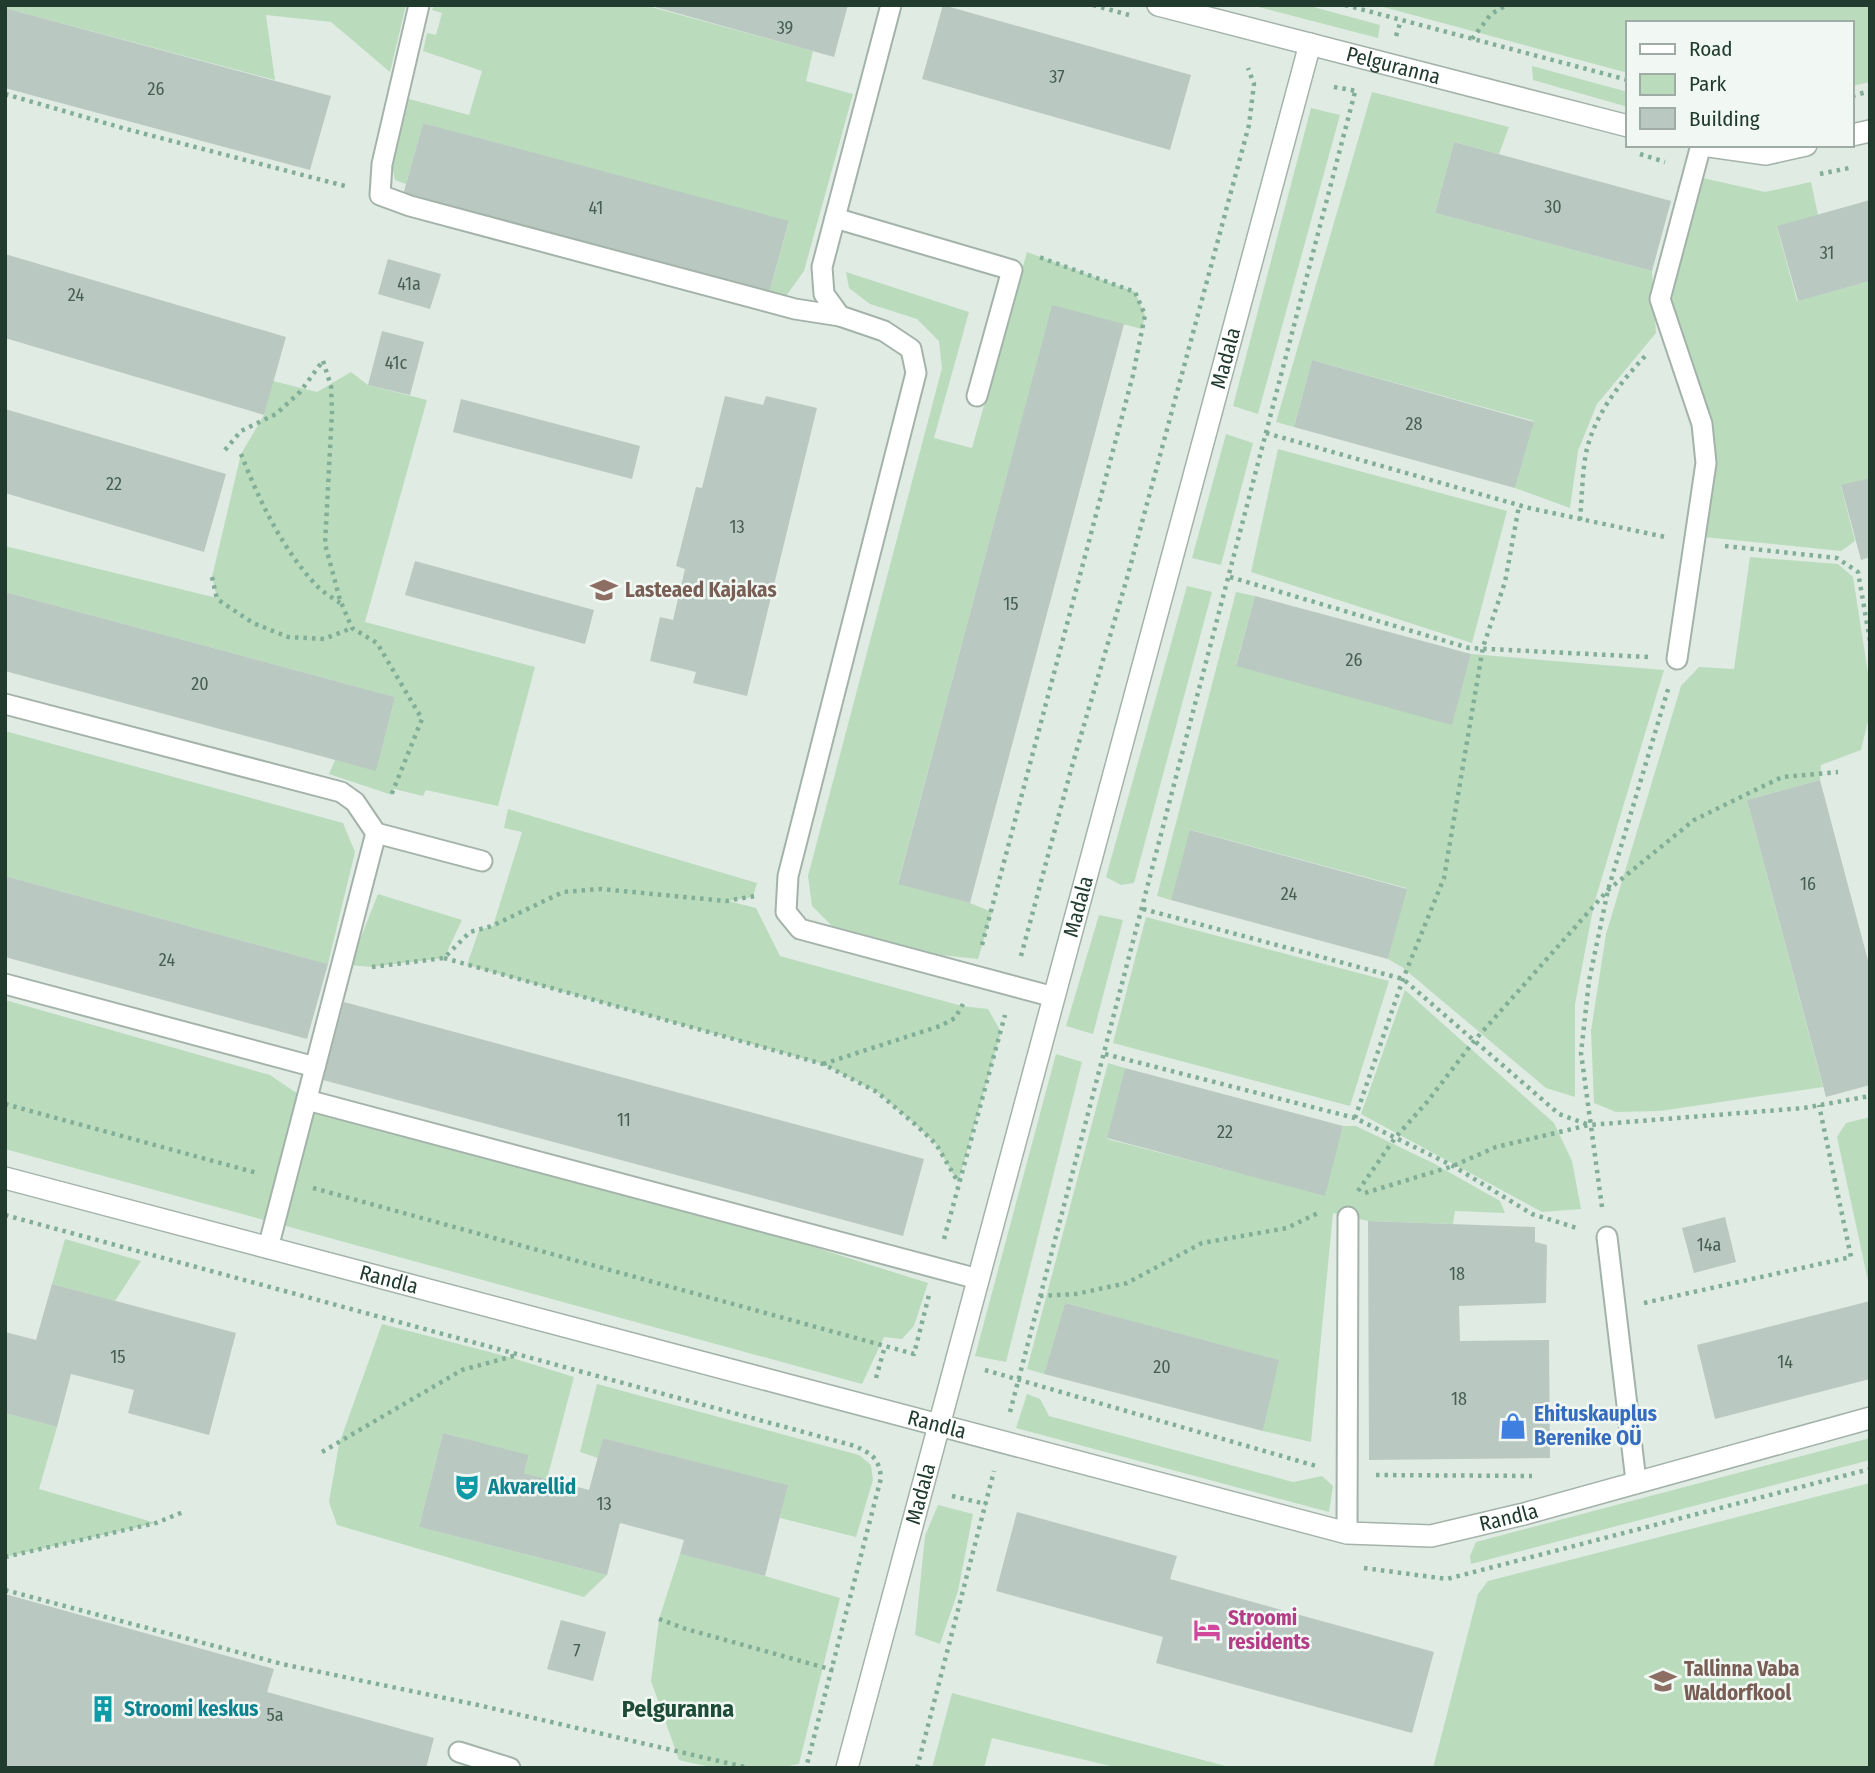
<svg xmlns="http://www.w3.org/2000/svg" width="1875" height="1773" font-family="'Fira Sans Condensed',sans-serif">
	<rect width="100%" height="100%" fill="#e0ebe4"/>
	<g fill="#badcbd">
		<polygon points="5,5 406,5 390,72 331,22 266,15 275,80 5,8"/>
		<polygon points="434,5 644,5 813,51 806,81 853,94 804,271 786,296 769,293 789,222 423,123 406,184 395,180 392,165 409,99 469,115 482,71 423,51 427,33 436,35 442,13 432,10"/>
		<polygon points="1251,5 1306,5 1380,25 1378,38"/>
		<polygon points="1376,5 1870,5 1870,82 1852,86 1852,23 1628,23 1628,73"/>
		<polygon points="1532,66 1628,92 1628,107 1533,80"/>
		<polygon points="1372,92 1509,127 1499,154 1454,142 1435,213 1652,271 1656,333 1597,404 1578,451 1570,508 1515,488 1534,421 1312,360 1294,427 1276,422"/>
		<polygon points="1311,108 1340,115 1258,414 1233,406"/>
		<polygon points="1703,178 1765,192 1811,182 1818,215 1777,227 1797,301 1870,281 1870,478 1841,486 1855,541 1841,551 1704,537 1710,421 1671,298"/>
		<polygon points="1027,252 1135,292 1145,315 1142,329 1052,306 898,883 970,903 992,912 978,959 940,955 832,926 812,906 808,876 942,368 939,341 917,319 870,304 849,288 846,272 969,312 934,438 972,448"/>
		<polygon points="351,372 368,385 427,400 365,622 535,667 498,806 426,790 423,796 394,789 392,795 329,774 335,760 376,770 395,697 5,592 5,546 217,598 212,577 241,454 264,415 273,381 317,392"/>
		<polygon points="1226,434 1253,443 1221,565 1192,558"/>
		<polygon points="1278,449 1507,511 1472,643 1251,572"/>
		<polygon points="1750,557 1838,564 1853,577 1870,686 1870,713 1861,750 1821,765 1820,780 1747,800 1823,1087 1660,1111 1616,1112 1594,1103 1591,1031 1606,934 1681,686 1699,667 1734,669"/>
		<polygon points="1187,586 1212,592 1134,883 1121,885 1106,877"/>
		<polygon points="1236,592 1255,596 1236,665 1452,724 1471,654 1664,670 1594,904 1575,1004 1575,1097 1546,1088 1402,967 1388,959 1406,888 1191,830 1171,900 1157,896"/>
		<polygon points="5,731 343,823 355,852 328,964 5,876"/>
		<polygon points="508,809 757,883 753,897 728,901 756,908 780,956 962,1006 988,1009 1001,1032 958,1183 936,1144 916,1125 877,1092 823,1064 467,965 479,930 493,926 522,832 504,828"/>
		<polygon points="378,894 462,920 444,958 371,967 350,965"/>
		<polygon points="1099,915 1123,920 1093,1034 1066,1026"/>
		<polygon points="1146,917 1389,981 1350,1106 1113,1043"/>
		<polygon points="1405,990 1554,1123 1572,1161 1581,1209 1542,1212 1361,1114"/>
		<polygon points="5,1000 270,1075 307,1100 565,1169 928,1283 914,1326 902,1339 884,1337 862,1384 5,1149"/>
		<polygon points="1056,1054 1082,1062 1006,1362 975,1356"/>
		<polygon points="1108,1063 1125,1068 1107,1139 1324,1195 1343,1126 1356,1126 1433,1163 1500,1201 1505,1213 1455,1211 1453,1224 1368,1221 1333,1213 1311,1442 1263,1431 1278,1360 1065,1303 1044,1374 1027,1369"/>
		<polygon points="1870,1117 1870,1290 1837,1137 1846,1123"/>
		<polygon points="65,1239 141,1261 115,1301 52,1284"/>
		<polygon points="382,1324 509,1357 574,1377 547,1479 524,1473 529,1456 443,1433 419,1527 607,1575 584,1597 337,1525 329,1502 339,1444"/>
		<polygon points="597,1384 859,1455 871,1465 873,1480 856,1537 780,1518 787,1485 603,1438 598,1458 580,1452"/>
		<polygon points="1027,1394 1040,1399 1049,1416 1293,1482 1322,1476 1333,1486 1329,1512 1016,1428"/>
		<polygon points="5,1413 57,1427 39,1489 156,1523 5,1557"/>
		<polygon points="1870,1438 1870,1460 1471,1564 1470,1556 1476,1542"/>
		<polygon points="1870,1483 1870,1768 1433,1768 1478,1594 1488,1581"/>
		<polygon points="938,1505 973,1514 958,1591 940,1644 915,1635 925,1536"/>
		<path d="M680,1554L765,1576L840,1598L799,1764C760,1772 716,1770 679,1760L651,1681L659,1619Z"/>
		<polygon points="952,1693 1233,1768 1119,1768 992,1738 984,1768 932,1768"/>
	</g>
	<g fill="#b9c8c0">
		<polygon points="648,5 848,5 834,57"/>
		<polygon points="943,5 1191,75 1170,150 922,79"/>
		<polygon points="5,8 331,96 310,170 5,88"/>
		<polygon points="423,123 789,221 769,293 403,195"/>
		<polygon points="1454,142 1671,201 1652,271 1435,213"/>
		<polygon points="1870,200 1870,281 1798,301 1777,226"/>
		<polygon points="5,254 286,337 264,415 5,338"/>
		<polygon points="388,259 441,274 430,309 378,294"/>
		<polygon points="1052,305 1124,324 970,903 898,884"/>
		<polygon points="382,331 424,342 410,395 368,385"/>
		<polygon points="1312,360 1534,422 1515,488 1294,427"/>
		<polygon points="725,396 763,405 766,396 817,408 747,696 693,683 696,672 650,661 660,617 673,620 685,569 676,566 696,487 702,488"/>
		<polygon points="461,399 640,446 632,479 453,432"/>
		<polygon points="5,409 226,474 204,552 5,493"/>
		<polygon points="1870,478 1870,557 1861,560 1841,485"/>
		<polygon points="415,561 594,610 585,644 405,595"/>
		<polygon points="5,592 395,697 376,771 5,671"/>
		<polygon points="1255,596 1471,654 1452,725 1236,666"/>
		<polygon points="1820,780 1870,968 1870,1085 1826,1097 1747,800"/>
		<polygon points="1190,830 1407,889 1388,959 1171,900"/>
		<polygon points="5,876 328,964 307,1039 5,957"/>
		<polygon points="344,1002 924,1159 903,1236 323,1080"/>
		<polygon points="1125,1068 1343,1126 1325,1196 1107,1138"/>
		<polygon points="1725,1217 1736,1262 1694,1273 1682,1228"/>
		<polygon points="1368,1221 1535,1227 1535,1242 1547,1245 1546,1303 1459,1306 1460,1341 1549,1340 1550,1458 1369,1460"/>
		<polygon points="52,1284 236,1333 209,1435 128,1413 134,1390 71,1374 57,1427 5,1413 5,1332 36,1340"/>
		<polygon points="1870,1301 1870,1379 1715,1419 1697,1345"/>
		<polygon points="1065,1303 1279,1360 1263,1431 1044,1374"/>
		<polygon points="443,1433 529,1455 524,1473 589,1490 603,1438 788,1485 765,1576 680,1554 684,1540 620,1523 607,1575 419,1527"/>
		<polygon points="1017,1512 1177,1556 1170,1579 1434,1652 1412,1733 1156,1663 1163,1637 996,1591"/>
		<polygon points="5,1594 274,1669 267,1692 434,1738 426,1768 5,1768"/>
		<polygon points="561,1620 606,1632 593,1681 547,1669"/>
	</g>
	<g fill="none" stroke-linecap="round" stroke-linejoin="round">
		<defs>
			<g id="lane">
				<polyline points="419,5 382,164 380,195 410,206 795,309 840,316"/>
				<polyline points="891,5 822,267 824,294 840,316 884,331 911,349 916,373 788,876 786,912 800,929 1054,997"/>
				<polyline points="835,218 1012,270 977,396"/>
				<polyline points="1677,659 1706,463 1702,424 1660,299 1701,145"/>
				<polyline points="5,704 341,792 355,802 376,833 482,861"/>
				<polyline points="5,984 315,1067"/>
				<polyline points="307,1100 978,1279"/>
				<polyline points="1607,1237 1636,1481"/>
				<polyline points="268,1248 376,833"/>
				<polyline points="1347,1533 1348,1217"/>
				<polyline points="459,1752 510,1768"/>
			</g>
			<g id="street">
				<path id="s1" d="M1158,5L1628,126"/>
				<polyline points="1852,135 1870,131"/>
				<polyline points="1702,145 1766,154 1806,145"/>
				<path id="s2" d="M5,1178L1347,1533L1431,1536L1524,1514L1870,1418"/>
				<path id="s3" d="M847,1768L1310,44"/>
			</g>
		</defs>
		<use href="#lane" stroke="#a3b3aa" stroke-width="23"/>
		<use href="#street" stroke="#a3b3aa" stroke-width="24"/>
		<g stroke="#82ae98" stroke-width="4.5" stroke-dasharray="3.5 5" stroke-linecap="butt">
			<polyline points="1093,5 1129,15"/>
			<polyline points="1345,5 1628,80"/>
			<polyline points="1396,36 1401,20"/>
			<polyline points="1472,39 1491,14 1507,5"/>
			<polyline points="1334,87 1357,91"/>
			<polyline points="5,94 126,129 349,187"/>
			<polyline points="1852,96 1870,91"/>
			<polyline points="1640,154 1665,162"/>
			<polyline points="1820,174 1849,168"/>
			<polyline points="323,361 331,386 332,412 325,544 340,600 352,628 377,643 422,719 390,798"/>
			<polyline points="1266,433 1529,508 1665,537"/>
			<polyline points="225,450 241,431 276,414 300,392 322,362"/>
			<path d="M241,454C259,500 283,551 318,587C324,593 333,598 340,603"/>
			<path d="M1580,520C1582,498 1582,475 1586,453C1594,415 1620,383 1646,355"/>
			<polyline points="1725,546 1837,558 1858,572 1870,641"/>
			<polyline points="212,577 217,599 253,623 288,637 324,639 352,628"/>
			<polyline points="1230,577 1469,648 1648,657"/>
			<polyline points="1143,909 1403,979 1559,1114 1589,1125"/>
			<polyline points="982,945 1133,375 1145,315 1135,292 1039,257"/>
			<polyline points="1021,956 1072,766 1127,578 1249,125 1254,84 1248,68"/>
			<polyline points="444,958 823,1064 877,1092 916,1125 936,1144 958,1182"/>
			<polyline points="372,967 444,958 470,932 492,926 563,892 601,889 726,901 755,896"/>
			<polyline points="1105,1054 1355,1118 1453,1166 1532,1214 1580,1229"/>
			<polyline points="823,1064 940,1026 955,1018 963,1004"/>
			<polyline points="5,1104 257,1173"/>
			<polyline points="1355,1118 1403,979 1444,878 1483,647 1505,582 1519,506"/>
			<polyline points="313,1188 914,1354 929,1295"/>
			<polyline points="1358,1191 1395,1138 1427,1102 1474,1041 1608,890 1694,820 1782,777 1838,772"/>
			<polyline points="1365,1193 1453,1166 1496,1147 1589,1125 1804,1108 1870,1096"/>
			<polyline points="1602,1207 1581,1053 1589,981 1608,890 1669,686"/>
			<path d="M5,1215L855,1446C872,1454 879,1458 881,1478L806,1768"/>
			<polyline points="944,1239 1005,1015"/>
			<polyline points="1040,1296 1076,1294 1127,1283 1202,1243 1287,1228 1318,1213"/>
			<polyline points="1644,1303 1851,1257 1819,1105"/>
			<polyline points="985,1370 1316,1466"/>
			<polyline points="876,1378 885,1346"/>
			<polyline points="1010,1412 1355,92"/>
			<polyline points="322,1452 462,1370 517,1355"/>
			<polyline points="1376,1475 1532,1476"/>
			<polyline points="952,1496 986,1504"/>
			<polyline points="5,1557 156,1523 183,1512"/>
			<polyline points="1364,1568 1447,1579 1870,1469"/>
			<polyline points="5,1590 282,1664 478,1705 749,1768"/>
			<polyline points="659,1619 686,1629 833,1670"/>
			<polyline points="917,1768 994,1471"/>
		</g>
		<use href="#lane" stroke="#fff" stroke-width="19"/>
		<use href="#street" stroke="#fff" stroke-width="21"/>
	</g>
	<defs>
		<symbol id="school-bare" viewBox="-9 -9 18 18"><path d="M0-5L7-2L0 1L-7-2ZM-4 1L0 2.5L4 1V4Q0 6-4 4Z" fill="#8d6e63" stroke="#f1f8f3" stroke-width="2.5" paint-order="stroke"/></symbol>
		<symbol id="shop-bare" viewBox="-9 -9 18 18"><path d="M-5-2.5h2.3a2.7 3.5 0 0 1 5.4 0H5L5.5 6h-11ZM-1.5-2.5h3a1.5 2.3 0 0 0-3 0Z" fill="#3f7fe0" stroke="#f1f8f3" stroke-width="2.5" paint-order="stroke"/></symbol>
		<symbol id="theatre-bare" viewBox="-9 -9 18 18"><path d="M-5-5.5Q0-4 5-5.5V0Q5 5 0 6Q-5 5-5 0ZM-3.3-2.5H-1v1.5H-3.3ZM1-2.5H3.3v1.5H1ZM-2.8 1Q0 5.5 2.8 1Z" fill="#0f9aa8" stroke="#f1f8f3" stroke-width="2.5" paint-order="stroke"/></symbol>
		<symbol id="hotel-bare" viewBox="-9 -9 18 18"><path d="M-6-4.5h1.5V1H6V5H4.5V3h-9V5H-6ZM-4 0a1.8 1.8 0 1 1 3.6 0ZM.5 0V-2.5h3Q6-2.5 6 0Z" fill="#d1479c" stroke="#f1f8f3" stroke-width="2.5" paint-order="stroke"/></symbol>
		<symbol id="building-bare" viewBox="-9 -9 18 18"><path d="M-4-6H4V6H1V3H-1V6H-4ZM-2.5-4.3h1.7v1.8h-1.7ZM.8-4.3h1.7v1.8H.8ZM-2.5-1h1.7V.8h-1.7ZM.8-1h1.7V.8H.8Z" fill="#0f9aa8" stroke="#f1f8f3" stroke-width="2.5" paint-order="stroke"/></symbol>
	</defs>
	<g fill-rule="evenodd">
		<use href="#school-bare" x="585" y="571" width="38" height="38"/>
		<use href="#shop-bare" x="1494" y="1407" width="38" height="38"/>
		<use href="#theatre-bare" x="448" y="1468" width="38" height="38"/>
		<use href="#hotel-bare" x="1188" y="1611" width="38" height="38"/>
		<use href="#school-bare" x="1644" y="1662" width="38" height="38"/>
		<use href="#building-bare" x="84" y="1690" width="38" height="38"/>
	</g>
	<g text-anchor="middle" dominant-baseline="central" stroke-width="5" stroke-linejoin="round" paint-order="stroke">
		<g font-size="18" fill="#475e53">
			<text x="785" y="28">39</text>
			<text x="1057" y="77">37</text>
			<text x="156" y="89">26</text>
			<text x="1553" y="207">30</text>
			<text x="596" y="208">41</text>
			<text x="1827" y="253">31</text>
			<text x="409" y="284">41a</text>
			<text x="76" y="295">24</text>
			<text x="396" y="363">41c</text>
			<text x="1414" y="424">28</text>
			<text x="114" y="484">22</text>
			<text x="737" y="527">13</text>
			<text x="1011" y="604">15</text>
			<text x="1354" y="660">26</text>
			<text x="200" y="684">20</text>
			<text x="1808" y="884">16</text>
			<text x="1289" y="894">24</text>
			<text x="167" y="960">24</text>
			<text x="624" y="1120">11</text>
			<text x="1225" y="1132">22</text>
			<text x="1709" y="1245">14a</text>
			<text x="1457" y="1274">18</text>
			<text x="118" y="1357">15</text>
			<text x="1785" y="1362">14</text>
			<text x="1162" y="1367">20</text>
			<text x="1459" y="1399">18</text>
			<text x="604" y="1504">13</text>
			<text x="577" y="1651">7</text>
			<text x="275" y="1715">5a</text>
		</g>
		<g font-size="21" fill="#213b2f" stroke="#f1f8f3">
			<text stroke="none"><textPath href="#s1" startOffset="243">Pelguranna</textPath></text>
			<text stroke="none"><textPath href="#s3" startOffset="1460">Madala</textPath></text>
			<text stroke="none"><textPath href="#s3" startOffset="892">Madala</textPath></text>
			<text stroke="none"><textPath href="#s2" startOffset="397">Randla</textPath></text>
			<text stroke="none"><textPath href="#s2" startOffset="964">Randla</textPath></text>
			<text stroke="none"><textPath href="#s3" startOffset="284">Madala</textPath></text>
			<text stroke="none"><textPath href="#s2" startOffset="1552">Randla</textPath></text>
		</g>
		<g font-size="21" font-weight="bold" fill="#785e54" stroke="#f1f8f3" text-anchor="start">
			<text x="625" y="590">Lasteaed Kajakas</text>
			<text x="1684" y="1669">Tallinna Vaba<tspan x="1684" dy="24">Waldorfkool</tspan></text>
		</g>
		<g font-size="21" font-weight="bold" fill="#366cbe" stroke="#f1f8f3" text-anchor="start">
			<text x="1534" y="1414">Ehituskauplus<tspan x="1534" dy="24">Berenike OÜ</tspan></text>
		</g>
		<g font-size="21" font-weight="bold" fill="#0d838f" stroke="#f1f8f3" text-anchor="start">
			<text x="488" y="1487">Akvarellid</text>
			<text x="124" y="1709">Stroomi keskus</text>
		</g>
		<g font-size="21" font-weight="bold" fill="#b23c85" stroke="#f1f8f3" text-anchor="start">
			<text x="1228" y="1618">Stroomi<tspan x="1228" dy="24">residents</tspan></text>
		</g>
		<g font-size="24" font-weight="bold" fill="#1e4c39" stroke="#f1f8f3">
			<text x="678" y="1709">Pelguranna</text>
		</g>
	</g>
	<rect width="1875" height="1773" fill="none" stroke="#213b2f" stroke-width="14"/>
	<rect x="1626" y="21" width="228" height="126" fill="#f1f8f3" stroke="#9eaca5" stroke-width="2"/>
	<rect x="1640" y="44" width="35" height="10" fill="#ffffff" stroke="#9eaca5" stroke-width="2"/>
	<text x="1689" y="56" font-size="21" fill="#213b2f">Road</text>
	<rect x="1640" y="74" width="35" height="21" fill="#badcbd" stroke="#9eaca5" stroke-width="2"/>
	<text x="1689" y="91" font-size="21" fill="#213b2f">Park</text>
	<rect x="1640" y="108" width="35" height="21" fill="#b9c8c0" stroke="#9eaca5" stroke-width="2"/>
	<text x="1689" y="126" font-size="21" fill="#213b2f">Building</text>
</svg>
